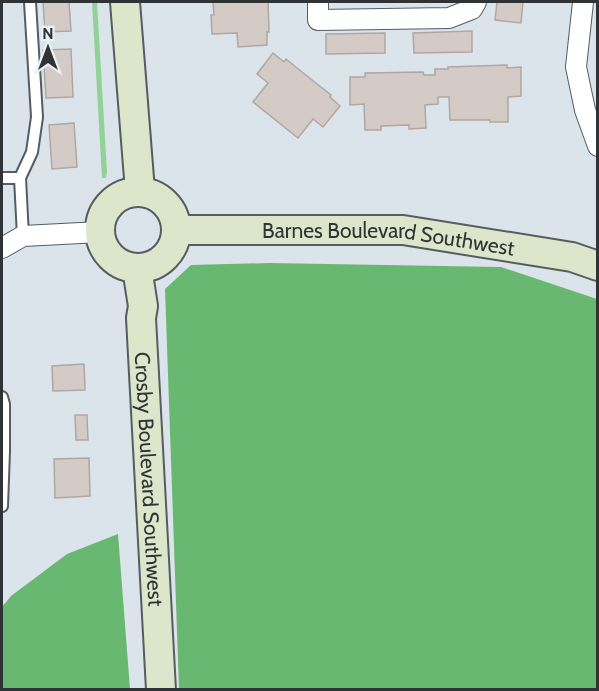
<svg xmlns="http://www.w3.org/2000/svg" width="599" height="691" font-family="Cabin,sans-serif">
	<rect width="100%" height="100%" fill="#dce4eb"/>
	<polygon fill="#90d297" points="92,2 97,2 107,172 106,178 102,178"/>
	<g fill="#68b872">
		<polygon points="269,263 501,267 597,299 597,689 179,689 165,289 191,265"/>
		<polygon points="118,534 130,689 2,689 2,607 11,596 67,554"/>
	</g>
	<g fill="#d4cbc6" stroke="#b0a7a2" stroke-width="1.5">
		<polygon points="43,2 69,2 71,31 45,32"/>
		<polygon points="213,2 268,2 269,32 267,32 267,45 238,47 237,33 212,34 211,15 214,15"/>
		<polygon points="497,2 523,2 521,23 495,20"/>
		<polygon points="472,31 472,52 414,53 413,33"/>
		<polygon points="385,33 385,53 326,54 326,34"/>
		<polygon points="71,49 73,97 46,98 43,50"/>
		<polygon points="273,53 284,62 286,59 307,76 331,95 330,97 340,106 323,127 313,119 298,138 253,102 268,83 257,74"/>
		<polygon points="507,65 507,68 521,67 521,96 508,97 508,122 490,122 490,120 450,120 449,97 438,97 438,104 425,105 426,128 409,129 409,125 381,126 381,130 365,130 364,104 350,105 350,77 365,77 365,73 423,72 424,75 435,75 435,69 448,69 448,67"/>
		<polygon points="74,123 77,167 52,169 49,125"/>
		<polygon points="84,364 85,390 53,391 52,366"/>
		<polygon points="75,415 87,415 88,440 76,440"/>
		<polygon points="89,458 90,496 55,498 54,459"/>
	</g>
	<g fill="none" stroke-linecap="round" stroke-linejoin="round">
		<defs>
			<g id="lane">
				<polyline points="2,178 20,178"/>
				<polyline points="23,236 20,178 32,152 37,117 30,2"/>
				<polyline points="2,397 4,404 4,451 2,506"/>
			</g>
			<g id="street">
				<polyline points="318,2 318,20 449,18 472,9 476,2"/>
				<polyline points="583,2 576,67 585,110 598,146"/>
				<polyline points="2,248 23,236 100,232"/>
			</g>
			<g id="secondary">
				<polyline points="125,2 140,191"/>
				<circle cx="138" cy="230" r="38"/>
				<path id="s1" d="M177,230H403L572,257L598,266"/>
				<path id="s2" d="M137,268L143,306L141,318L161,690"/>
			</g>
		</defs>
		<use href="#lane" stroke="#565c62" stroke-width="14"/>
		<use href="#street" stroke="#565c62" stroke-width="22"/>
		<use href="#secondary" stroke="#565c62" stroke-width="32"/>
		<use href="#lane" stroke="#fff" stroke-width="10"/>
		<use href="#street" stroke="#fff" stroke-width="20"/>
		<use href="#secondary" stroke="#dce6ca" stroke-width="28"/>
	</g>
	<g text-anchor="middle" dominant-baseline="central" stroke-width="4.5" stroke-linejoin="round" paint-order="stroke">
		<g font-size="21" fill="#303336" stroke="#e9f1f8">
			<text stroke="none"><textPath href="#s1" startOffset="212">Barnes Boulevard Southwest</textPath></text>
			<text stroke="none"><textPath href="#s2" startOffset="212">Crosby Boulevard Southwest</textPath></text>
		</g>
	</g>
	<rect width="599" height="691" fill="none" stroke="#303336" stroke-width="6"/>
	<g transform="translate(48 48)" stroke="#e9f1f8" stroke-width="4.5" paint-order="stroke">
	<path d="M0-4.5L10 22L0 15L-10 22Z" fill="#303336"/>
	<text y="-9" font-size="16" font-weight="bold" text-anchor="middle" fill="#303336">N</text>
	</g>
</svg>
